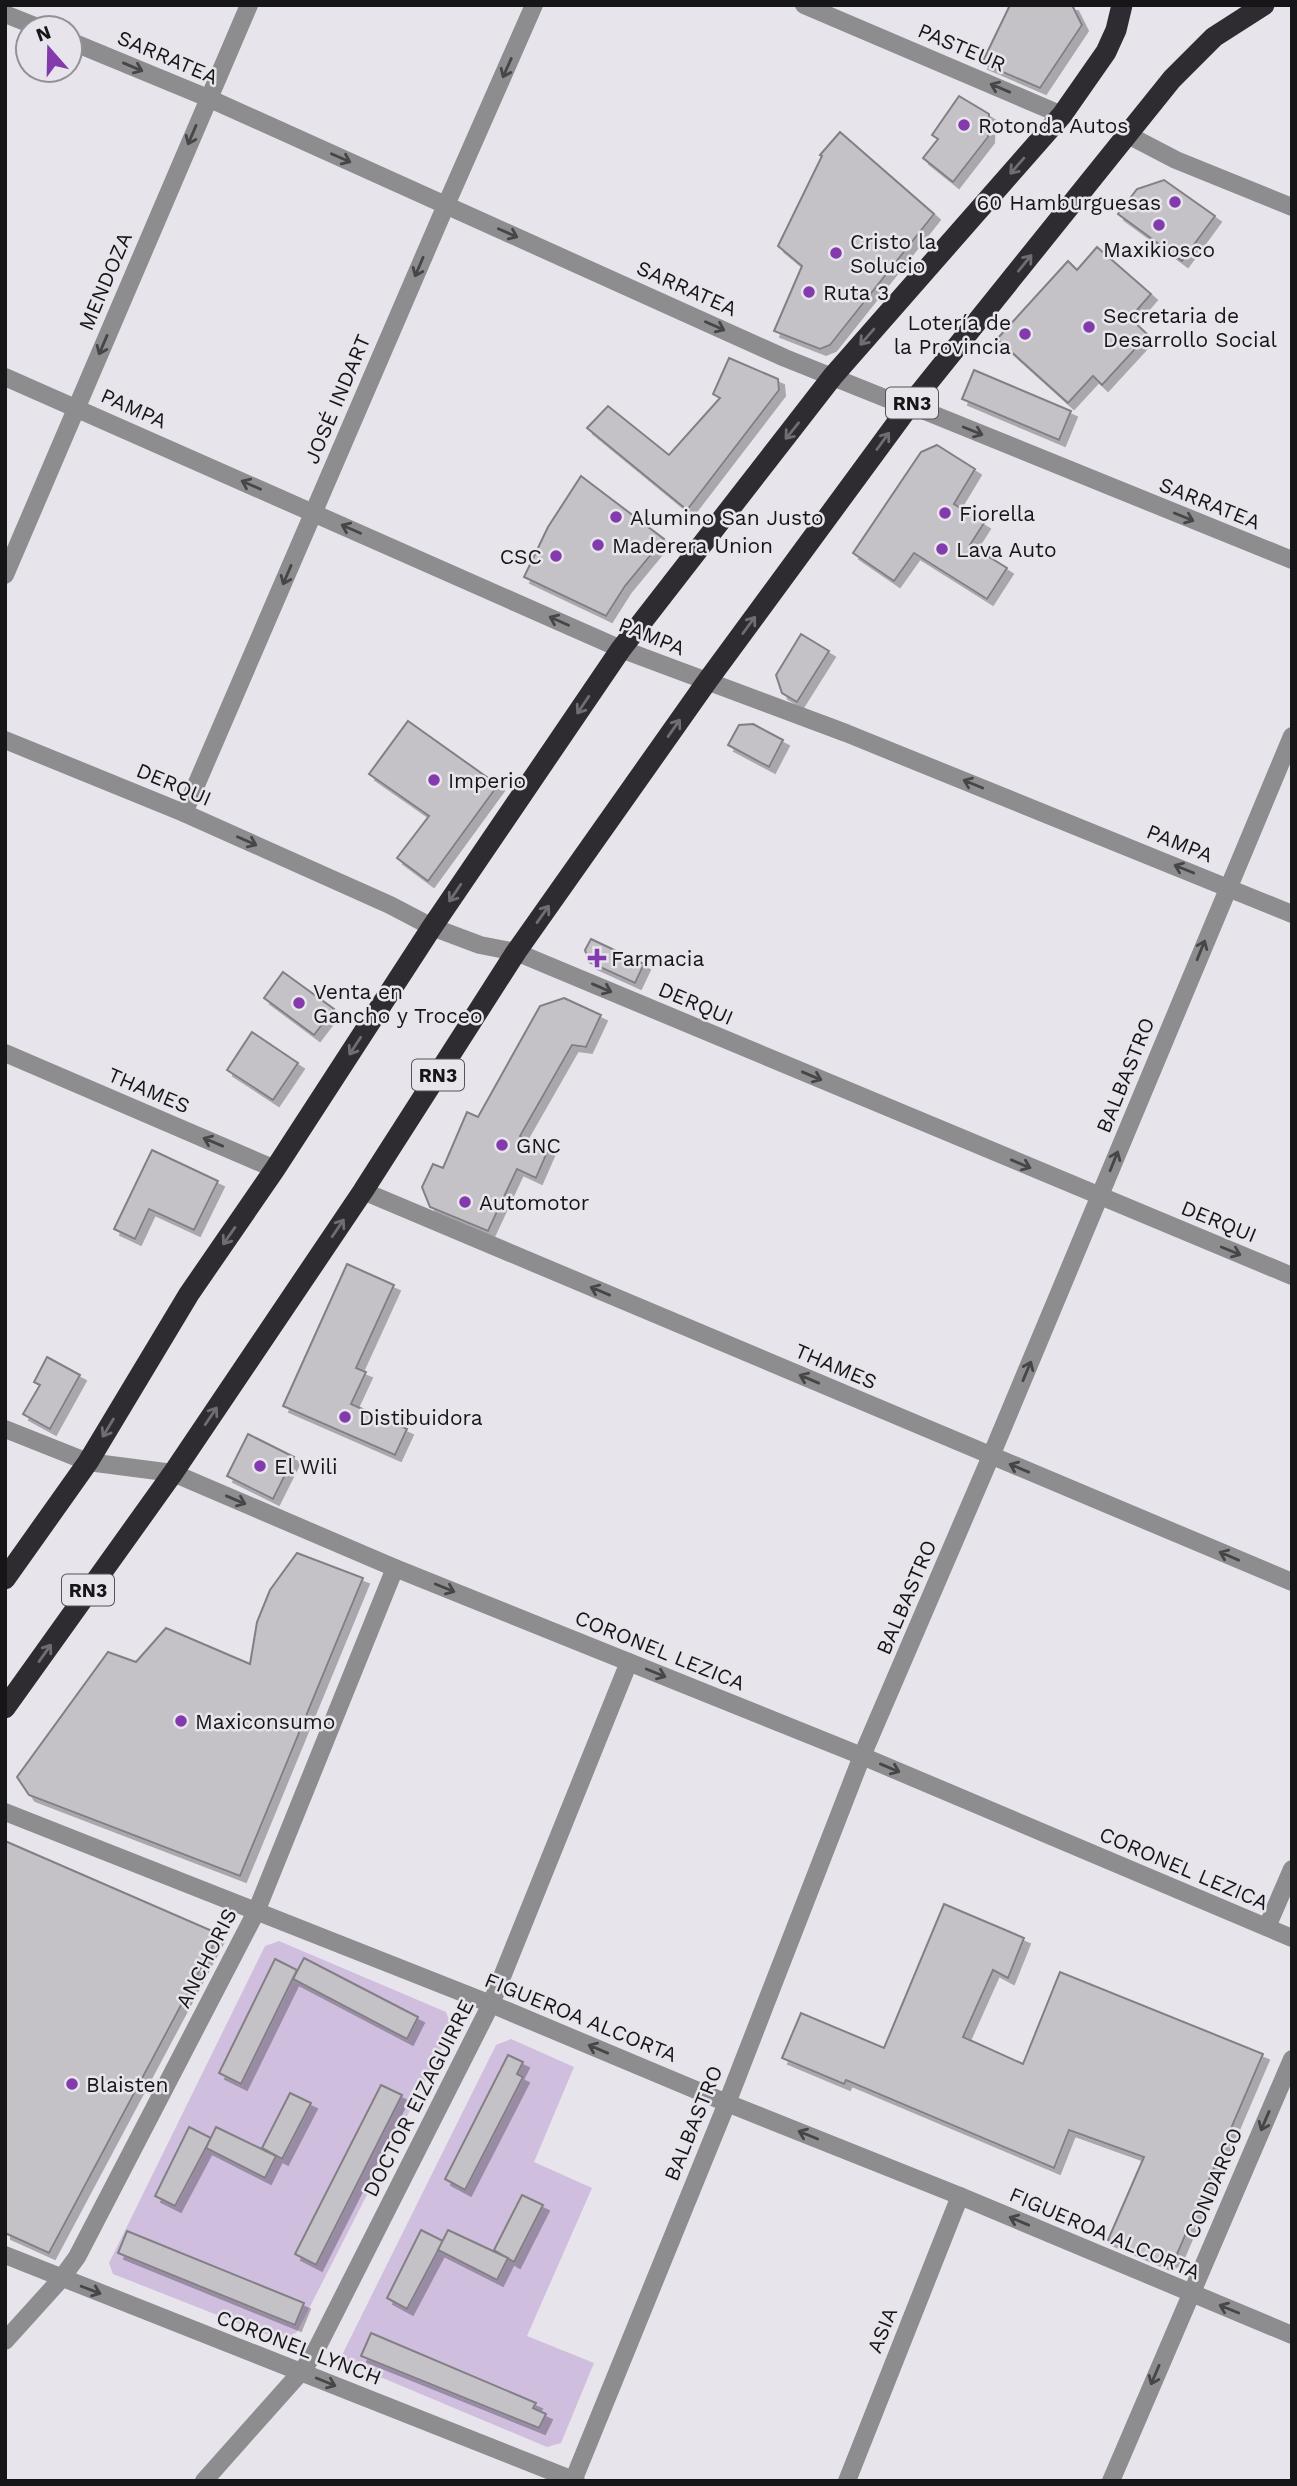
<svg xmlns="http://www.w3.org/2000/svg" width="1297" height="2486" font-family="'Work Sans',sans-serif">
	<defs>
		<filter id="shadow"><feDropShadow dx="6" dy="6" stdDeviation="0" flood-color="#0004"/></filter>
	</defs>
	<rect width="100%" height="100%" fill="#e8e4eb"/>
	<g fill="#cfbede" fill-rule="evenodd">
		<path d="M279,1941L446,2012L452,2028L297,2332L281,2340L113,2274L109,2263L265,1946ZM275,1959L297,1969L240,2084L219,2073ZM304,1959L418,2017L407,2038L293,1979ZM381,2085L401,2095L316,2265L296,2254ZM290,2093L311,2104L282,2159L262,2148ZM211,2138L265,2178L206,2148L176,2206L156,2196ZM128,2231L303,2303L295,2324L119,2253Z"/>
		<path d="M511,2039L574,2067L534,2162L592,2188L527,2336L594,2363L561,2443L547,2447L347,2363L343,2353L496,2045ZM508,2055L523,2062L517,2074L523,2077L465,2189L445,2179ZM522,2195L513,2262L494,2251ZM421,2230L443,2241L448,2230L507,2259L496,2280L438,2250L406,2309L387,2298ZM371,2333L535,2402L533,2408L546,2414L539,2428L361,2356Z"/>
	</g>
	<g fill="#c4c1c7" stroke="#827f85" stroke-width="2" filter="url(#shadow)">
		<polygon points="1010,5 1072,5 1082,25 1040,88 982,63"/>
		<polygon points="959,96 989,114 988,137 953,182 923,158 938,139 932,135"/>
		<polygon points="840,132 934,214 830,345 820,349 774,331 802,266 778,246 822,156 820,155"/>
		<polygon points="1164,180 1215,216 1182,261 1118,214 1137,189"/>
		<polygon points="1097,247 1151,294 1130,318 1148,335 1102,385 1093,376 1068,403 997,339 1068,261 1077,270"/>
		<polygon points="729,358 778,379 779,390 687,510 587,428 608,406 669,455 720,398 713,394"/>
		<polygon points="974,370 1071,411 1059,440 962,399"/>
		<polygon points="937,445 975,469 954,504 984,523 970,545 1007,568 987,599 914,553 894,581 853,553 921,452"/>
		<polygon points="581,476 664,539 625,586 606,616 524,577 548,527"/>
		<polygon points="801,634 829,651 797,702 782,693 776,675"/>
		<polygon points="408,721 498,785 428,881 397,858 429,816 369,774"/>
		<polygon points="753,724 783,740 769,767 728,745 739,725"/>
		<polygon points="591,939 644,964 635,983 589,962 585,950"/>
		<polygon points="283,972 334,1009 314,1035 264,998"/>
		<polygon points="564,998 601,1015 586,1047 572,1045 520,1136 549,1148 536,1178 517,1169 488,1231 430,1207 422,1187 433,1164 443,1168 467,1112 478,1117 540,1006"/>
		<polygon points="252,1032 298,1063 273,1100 227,1070"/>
		<polygon points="152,1150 218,1181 194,1230 149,1209 135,1239 114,1229"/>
		<polygon points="347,1264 394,1285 356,1368 366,1372 351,1404 407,1429 395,1455 283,1406"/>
		<polygon points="47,1357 80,1375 50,1429 23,1414 40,1385 34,1382"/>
		<polygon points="248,1434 294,1457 273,1499 227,1476"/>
		<polygon points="297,1553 363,1578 240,1876 29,1795 17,1777 108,1652 136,1662 166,1628 250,1664 257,1622 270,1590"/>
		<polygon points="5,1841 219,1934 49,2253 5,2233"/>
		<polygon points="944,1904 1024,1938 1008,1978 993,1970 963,2037 1023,2064 1060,1972 1263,2054 1175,2259 1164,2264 1108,2240 1144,2157 1069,2130 1054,2168 846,2080 844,2084 782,2058 801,2013 884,2048"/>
		<polygon points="304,1958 418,2017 407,2039 293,1979"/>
		<polygon points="275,1959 297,1970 241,2084 219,2073"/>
		<polygon points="508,2055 523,2062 517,2074 523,2077 465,2190 445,2179"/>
		<polygon points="381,2085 402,2095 316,2265 295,2254"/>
		<polygon points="290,2093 311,2103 282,2159 262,2148"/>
		<polygon points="189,2127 211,2138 175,2206 155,2196"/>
		<polygon points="216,2127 276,2156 265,2178 206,2148"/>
		<polygon points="522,2195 543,2205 514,2262 494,2250"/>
		<polygon points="421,2230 443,2241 407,2309 387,2298"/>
		<polygon points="448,2230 508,2258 497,2280 438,2250"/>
		<polygon points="127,2231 304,2303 295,2325 118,2253"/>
		<polygon points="371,2333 536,2403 533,2408 546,2414 539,2428 361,2356"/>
	</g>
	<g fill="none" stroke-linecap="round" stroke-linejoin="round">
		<g stroke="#8d8c8e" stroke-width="18">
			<polyline points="804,5 1062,115"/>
			<polyline points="5,14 40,28"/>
			<polyline points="70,41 208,98 785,358 885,398 910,405 1292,560"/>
			<polyline points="1128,135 1176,160 1292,207"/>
			<polyline points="5,377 621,649 846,733 1292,914"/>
			<polyline points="5,575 249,5"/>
			<polyline points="5,740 184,813 390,905 432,927 480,945 516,952 1292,1276"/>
			<polyline points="184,813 446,205 534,5"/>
			<polyline points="5,1053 275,1169"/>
			<polyline points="363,1191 1292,1582"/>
			<polyline points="5,1429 88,1462 173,1473 395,1568 862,1756 1292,1938"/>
			<polyline points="5,1812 491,2004 727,2103 960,2196 1292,2335"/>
			<polyline points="1267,1927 1292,1869"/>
			<polyline points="5,2255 576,2481"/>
			<polyline points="5,2341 61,2279 77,2257 256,1912 395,1568"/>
			<polyline points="204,2481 301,2372 314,2354 491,2004 629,1662"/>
			<polyline points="573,2481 727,2103 862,1756 991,1456 1292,736"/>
			<polyline points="847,2481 960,2196"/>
			<polyline points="1111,2481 1292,2059"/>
		</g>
		<g stroke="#2e2b31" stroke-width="21">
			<polyline points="5,1579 88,1462 189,1294 275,1169 432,927 621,649 833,376 1062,115 1106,52 1116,30 1122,5"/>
			<polyline points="5,1708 173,1473 363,1191 516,952 708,680 910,405 1172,79 1214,37 1264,5"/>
		</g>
	</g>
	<defs><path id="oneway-shaft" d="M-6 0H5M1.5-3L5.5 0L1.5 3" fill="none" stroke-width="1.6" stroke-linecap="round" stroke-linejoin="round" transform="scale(1.75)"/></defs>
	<g stroke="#464547">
		<use href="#oneway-shaft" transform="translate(133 67) rotate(23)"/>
		<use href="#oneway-shaft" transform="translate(507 68) rotate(114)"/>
		<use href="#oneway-shaft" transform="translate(1000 88) rotate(-157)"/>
		<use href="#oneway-shaft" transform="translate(192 135) rotate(113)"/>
		<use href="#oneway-shaft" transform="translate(341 158) rotate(24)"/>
		<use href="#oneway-shaft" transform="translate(508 233) rotate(24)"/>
		<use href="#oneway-shaft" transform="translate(419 267) rotate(113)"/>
		<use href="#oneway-shaft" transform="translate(715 326) rotate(24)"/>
		<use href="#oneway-shaft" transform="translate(103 345) rotate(113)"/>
		<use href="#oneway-shaft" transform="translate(973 431) rotate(22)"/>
		<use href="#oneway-shaft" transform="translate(251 485) rotate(-156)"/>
		<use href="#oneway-shaft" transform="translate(1184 517) rotate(22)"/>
		<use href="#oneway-shaft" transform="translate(351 529) rotate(-156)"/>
		<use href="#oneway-shaft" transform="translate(287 575) rotate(113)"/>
		<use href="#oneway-shaft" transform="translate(559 621) rotate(-156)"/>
		<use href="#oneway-shaft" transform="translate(973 784) rotate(-158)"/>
		<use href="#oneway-shaft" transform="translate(247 841) rotate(24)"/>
		<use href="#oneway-shaft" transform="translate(1184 869) rotate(-158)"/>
		<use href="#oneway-shaft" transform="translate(1201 950) rotate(-68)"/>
		<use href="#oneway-shaft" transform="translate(602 988) rotate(23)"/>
		<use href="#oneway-shaft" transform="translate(812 1076) rotate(23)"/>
		<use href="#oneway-shaft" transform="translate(213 1142) rotate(-157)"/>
		<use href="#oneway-shaft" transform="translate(1114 1161) rotate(-68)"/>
		<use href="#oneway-shaft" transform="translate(1021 1164) rotate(23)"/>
		<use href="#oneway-shaft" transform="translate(1231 1251) rotate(22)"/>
		<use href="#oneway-shaft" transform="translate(600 1291) rotate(-157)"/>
		<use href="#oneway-shaft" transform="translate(1027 1371) rotate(-67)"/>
		<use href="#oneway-shaft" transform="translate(809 1379) rotate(-157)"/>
		<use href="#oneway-shaft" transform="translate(1019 1468) rotate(-157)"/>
		<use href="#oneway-shaft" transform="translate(236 1500) rotate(23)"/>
		<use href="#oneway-shaft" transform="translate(1229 1556) rotate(-157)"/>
		<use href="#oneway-shaft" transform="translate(445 1588) rotate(22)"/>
		<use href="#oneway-shaft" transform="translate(656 1673) rotate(22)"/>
		<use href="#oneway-shaft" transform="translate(890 1768) rotate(23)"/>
		<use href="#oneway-shaft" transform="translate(598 2049) rotate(-157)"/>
		<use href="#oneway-shaft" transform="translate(1265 2121) rotate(113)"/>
		<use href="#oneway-shaft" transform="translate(808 2135) rotate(-158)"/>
		<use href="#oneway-shaft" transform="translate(1019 2221) rotate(-157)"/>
		<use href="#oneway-shaft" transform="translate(91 2290) rotate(21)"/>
		<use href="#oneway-shaft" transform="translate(1229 2309) rotate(-158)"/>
		<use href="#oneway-shaft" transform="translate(1155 2375) rotate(113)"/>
		<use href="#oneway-shaft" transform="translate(326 2382) rotate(22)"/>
	</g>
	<g stroke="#6f6c72">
		<use href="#oneway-shaft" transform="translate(1017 166) rotate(131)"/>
		<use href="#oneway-shaft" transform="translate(1025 263) rotate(-51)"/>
		<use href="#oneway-shaft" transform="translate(867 337) rotate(131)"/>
		<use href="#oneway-shaft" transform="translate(792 431) rotate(129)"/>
		<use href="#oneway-shaft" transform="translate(883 441) rotate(-54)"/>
		<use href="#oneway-shaft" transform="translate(749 625) rotate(-54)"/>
		<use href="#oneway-shaft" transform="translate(583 705) rotate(124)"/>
		<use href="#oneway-shaft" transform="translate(674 728) rotate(-55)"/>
		<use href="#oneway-shaft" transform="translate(455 893) rotate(124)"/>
		<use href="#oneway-shaft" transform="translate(543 914) rotate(-55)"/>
		<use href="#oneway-shaft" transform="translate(355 1046) rotate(123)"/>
		<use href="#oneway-shaft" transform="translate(338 1228) rotate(-56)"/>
		<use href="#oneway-shaft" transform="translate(229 1236) rotate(125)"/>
		<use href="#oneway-shaft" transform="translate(211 1416) rotate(-56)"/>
		<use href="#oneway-shaft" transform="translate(108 1428) rotate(121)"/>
		<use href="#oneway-shaft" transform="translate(45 1653) rotate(-55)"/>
	</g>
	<g fill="#823aad" stroke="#e8e4eb" stroke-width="2.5">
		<circle cx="964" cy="125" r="7"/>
		<circle cx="1175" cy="202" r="7"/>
		<circle cx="1159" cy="225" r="7"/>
		<circle cx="836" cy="253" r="7"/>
		<circle cx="809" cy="292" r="7"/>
		<circle cx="1089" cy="327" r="7"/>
		<circle cx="1025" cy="334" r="7"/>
		<circle cx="945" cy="513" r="7"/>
		<circle cx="616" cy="517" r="7"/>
		<circle cx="598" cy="545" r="7"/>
		<circle cx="942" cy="549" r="7"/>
		<circle cx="556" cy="556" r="7"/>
		<circle cx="434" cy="780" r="7"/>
		<path d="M593.5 947.5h7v7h7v7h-7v7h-7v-7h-7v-7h7z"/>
		<circle cx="299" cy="1003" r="7"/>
		<circle cx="502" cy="1145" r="7"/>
		<circle cx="465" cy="1202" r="7"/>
		<circle cx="345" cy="1417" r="7"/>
		<circle cx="260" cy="1466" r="7"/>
		<circle cx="181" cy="1721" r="7"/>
		<circle cx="72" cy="2084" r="7"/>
	</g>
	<g text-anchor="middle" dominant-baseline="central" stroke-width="5" stroke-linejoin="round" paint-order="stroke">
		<g fill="#e8e4eb" stroke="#555357" stroke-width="2">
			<rect x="886" y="387.5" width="52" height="31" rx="5"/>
			<rect x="412" y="1059.5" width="52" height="31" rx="5"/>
			<rect x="62" y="1574.5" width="52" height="31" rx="5"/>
		</g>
		<g font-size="19" font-weight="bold" fill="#161517">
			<text x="912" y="403">RN3</text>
			<text x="438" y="1075">RN3</text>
			<text x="88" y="1590">RN3</text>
		</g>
		<g font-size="21" fill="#161517" stroke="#e8e4eb">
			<text transform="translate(962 47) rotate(23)">PASTEUR</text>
			<text transform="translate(168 57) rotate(23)">SARRATEA</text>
			<text transform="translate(105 281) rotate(-67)">MENDOZA</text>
			<text transform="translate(687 288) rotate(24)">SARRATEA</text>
			<text transform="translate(337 399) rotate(-67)">JOSÉ INDART</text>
			<text transform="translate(134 408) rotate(24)">PAMPA</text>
			<text transform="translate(1210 503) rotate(22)">SARRATEA</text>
			<text transform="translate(652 636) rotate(22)">PAMPA</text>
			<text transform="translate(174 784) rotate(23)">DERQUI</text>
			<text transform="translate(1180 843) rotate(22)">PAMPA</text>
			<text transform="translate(696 1003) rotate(23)">DERQUI</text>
			<text transform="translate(1125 1075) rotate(-68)">BALBASTRO</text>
			<text transform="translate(149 1090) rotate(23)">THAMES</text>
			<text transform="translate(1219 1221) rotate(22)">DERQUI</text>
			<text transform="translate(836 1366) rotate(23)">THAMES</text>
			<text transform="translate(906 1597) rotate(-67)">BALBASTRO</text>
			<text transform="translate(660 1650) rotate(22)">CORONEL LEZICA</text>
			<text transform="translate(1184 1868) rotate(23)">CORONEL LEZICA</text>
			<text transform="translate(206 1958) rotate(-63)">ANCHORIS</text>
			<text transform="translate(581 2017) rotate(22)">FIGUEROA ALCORTA</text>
			<text transform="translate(418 2098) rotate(-63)">DOCTOR EIZAGUIRRE</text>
			<text transform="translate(693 2123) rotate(-68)">BALBASTRO</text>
			<text transform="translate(1213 2183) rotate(-67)">CONDARCO</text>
			<text transform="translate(1105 2233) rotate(23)">FIGUEROA ALCORTA</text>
			<text transform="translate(882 2330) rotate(-68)">ASIA</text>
			<text transform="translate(299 2347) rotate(21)">CORONEL LYNCH</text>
		</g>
		<g font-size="21" fill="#161517" stroke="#e8e4eb" text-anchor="start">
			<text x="978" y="125">Rotonda Autos</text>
			<text x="1161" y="202" text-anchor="end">60 Hamburguesas</text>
			<text x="850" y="241">Cristo la<tspan x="850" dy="24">Solucio</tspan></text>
			<text x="1159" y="249" text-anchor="middle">Maxikiosco</text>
			<text x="823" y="292">Ruta 3</text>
			<text x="1103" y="315">Secretaria de<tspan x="1103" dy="24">Desarrollo Social</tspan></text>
			<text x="1011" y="322" text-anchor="end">Lotería de<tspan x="1011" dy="24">la Provincia</tspan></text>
			<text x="959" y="513">Fiorella</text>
			<text x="630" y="517">Alumino San Justo</text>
			<text x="612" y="545">Maderera Union</text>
			<text x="956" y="549">Lava Auto</text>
			<text x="542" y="556" text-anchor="end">CSC</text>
			<text x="448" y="780">Imperio</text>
			<text x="611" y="958">Farmacia</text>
			<text x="313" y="991">Venta en<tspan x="313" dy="24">Gancho y Troceo</tspan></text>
			<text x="516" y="1145">GNC</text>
			<text x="479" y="1202">Automotor</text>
			<text x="359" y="1417">Distibuidora</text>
			<text x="274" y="1466">El Wili</text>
			<text x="195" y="1721">Maxiconsumo</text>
			<text x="86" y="2084">Blaisten</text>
		</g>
	</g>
	<rect width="1297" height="2486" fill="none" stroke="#161517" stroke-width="14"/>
	<g transform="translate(49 49) rotate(340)"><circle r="33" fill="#e8e4eb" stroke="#949196" stroke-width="2"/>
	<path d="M0-5L12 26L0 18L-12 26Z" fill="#823aad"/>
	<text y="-10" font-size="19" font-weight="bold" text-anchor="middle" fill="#161517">N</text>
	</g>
</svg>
